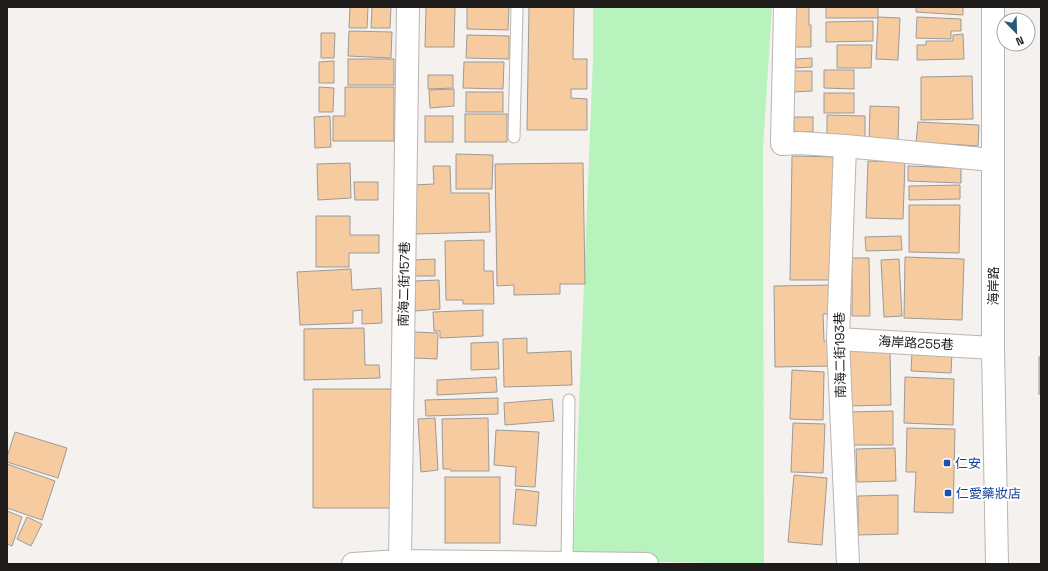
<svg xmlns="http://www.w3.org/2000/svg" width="1048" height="571" font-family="'Space Grotesk','Noto Sans TC',sans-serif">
	<rect width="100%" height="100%" fill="#f5f1ee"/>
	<polygon fill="#b8f2bc" points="593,7 772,7 763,148 764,564 573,560 593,57"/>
	<g fill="#f7cba0" stroke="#9d9a97">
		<polygon points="350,7 368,7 367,28 349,28"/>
		<polygon points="372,7 391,7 390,28 371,28"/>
		<polygon points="426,7 455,7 454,47 425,47"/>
		<polygon points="467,7 509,7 508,30 467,29"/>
		<polygon points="529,7 574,7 573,59 587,59 587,89 571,89 571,98 587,99 587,130 527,130"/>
		<polygon points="795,7 809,7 809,25 811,25 811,47 794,47"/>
		<rect x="826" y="7" width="52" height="11"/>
		<polygon points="916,7 963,7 963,15 916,12"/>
		<polygon points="878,17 900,18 898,60 876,59"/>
		<polygon points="917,17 961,19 961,31 951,31 951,39 916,38"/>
		<polygon points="873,21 873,41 826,42 826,22"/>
		<polygon points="349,31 392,32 391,58 348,56"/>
		<polygon points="321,33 335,33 334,58 321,58"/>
		<polygon points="963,34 964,59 917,60 917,45 926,45 926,41 953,41 953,35"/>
		<polygon points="467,35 509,36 509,59 466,58"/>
		<polygon points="837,45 872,45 871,68 837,68"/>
		<polygon points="812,58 812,67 796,68 795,59"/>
		<rect x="348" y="59" width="46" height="26"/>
		<polygon points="334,61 334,83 319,83 319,62"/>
		<polygon points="464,62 504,62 503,89 463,88"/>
		<polygon points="824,70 854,70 854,89 824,88"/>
		<polygon points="793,71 812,71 812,91 793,92"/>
		<polygon points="428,75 453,75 453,88 428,89"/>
		<polygon points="972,76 973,119 921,120 921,77"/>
		<polygon points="319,87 334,88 333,112 319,112"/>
		<polygon points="345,87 394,87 394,141 333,141 333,116 345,116"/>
		<polygon points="454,89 454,106 430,108 429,90"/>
		<rect x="466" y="92" width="37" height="20"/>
		<rect x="824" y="93" width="30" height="20"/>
		<polygon points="870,106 899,107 898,142 869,141"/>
		<rect x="465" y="114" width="42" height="28"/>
		<polygon points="827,115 865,116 865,138 827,137"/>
		<polygon points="330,116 331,147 315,148 314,117"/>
		<rect x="425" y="116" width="28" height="26"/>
		<rect x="794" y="117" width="19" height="15"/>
		<polygon points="918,122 979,125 978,146 916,142"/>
		<polygon points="456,154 493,155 492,189 456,189"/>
		<polygon points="792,156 837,157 836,280 790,280"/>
		<polygon points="868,161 905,162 903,219 866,218"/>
		<polygon points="350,163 351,198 318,200 317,164"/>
		<polygon points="583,163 585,284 560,284 560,294 514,295 514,285 497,286 495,164"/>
		<polygon points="433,166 450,166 451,193 489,193 490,232 415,234 414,185 434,184"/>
		<polygon points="908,166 961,168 961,183 908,181"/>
		<polygon points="354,182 378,182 378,200 355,200"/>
		<polygon points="960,185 960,199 909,200 909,186"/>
		<polygon points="909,205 960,205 959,253 909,252"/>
		<polygon points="316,216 350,216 350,235 379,235 379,253 349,253 349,267 316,267"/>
		<polygon points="901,236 902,250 866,251 865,237"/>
		<polygon points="484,240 484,271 493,271 494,304 463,304 463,300 446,300 445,241"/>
		<polygon points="905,257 964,259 962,320 904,318"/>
		<polygon points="852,258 869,258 870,316 852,316"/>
		<polygon points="435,259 435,276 413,276 413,260"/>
		<polygon points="899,259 902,316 884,317 881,260"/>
		<polygon points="351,269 352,290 381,288 382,323 362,324 362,310 353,311 353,323 300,325 297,272"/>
		<polygon points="439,280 440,309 415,311 414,281"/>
		<polygon points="831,285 832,314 823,314 824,341 829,342 829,366 775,367 774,286"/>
		<polygon points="483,310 483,336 440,338 440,331 434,331 433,312"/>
		<polygon points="364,328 365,365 379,365 380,378 304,380 304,329"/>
		<polygon points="414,332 438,333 437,359 413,358"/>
		<polygon points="527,338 527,353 571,351 572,385 504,387 503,339"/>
		<polygon points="498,342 499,369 471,370 471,343"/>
		<polygon points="890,349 891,405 847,406 846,350"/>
		<polygon points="912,352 952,354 951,373 911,371"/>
		<rect x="1039" y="357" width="2" height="37"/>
		<polygon points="792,370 824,372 823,420 790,419"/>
		<polygon points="496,377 497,392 437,395 437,380"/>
		<polygon points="905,377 954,379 953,425 904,423"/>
		<polygon points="313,389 392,389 391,508 313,508"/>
		<polygon points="498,398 498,414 426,416 425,400"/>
		<polygon points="552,399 554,421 505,425 504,403"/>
		<polygon points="893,411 893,445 848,445 848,412"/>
		<polygon points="435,418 438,470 421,472 418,419"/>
		<polygon points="488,418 489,471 451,471 450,469 443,469 442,419"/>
		<polygon points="793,423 825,424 823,473 791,472"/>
		<polygon points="907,428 955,429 953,513 914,512 916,472 906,472"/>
		<polygon points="496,430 539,432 535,487 515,486 516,467 494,465"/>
		<polygon points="15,432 67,448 58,478 7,462 7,457"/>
		<polygon points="895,448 896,481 857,482 856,449"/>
		<polygon points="7,464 55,481 42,520 7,508"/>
		<polygon points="794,475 827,478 822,545 788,542"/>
		<rect x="445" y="477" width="55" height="66"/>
		<polygon points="516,489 539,492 536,526 513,524"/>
		<polygon points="898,495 898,534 858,535 858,496"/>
		<polygon points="7,511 22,517 12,546 7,544"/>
		<polygon points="27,517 42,524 31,546 17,539"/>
	</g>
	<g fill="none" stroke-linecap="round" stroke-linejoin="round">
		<defs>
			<g id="lane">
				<polyline points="514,137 517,7"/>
				<polyline points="567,563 569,400"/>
			</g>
			<g id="street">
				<polyline points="785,7 782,144 800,143 845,146 992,160"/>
				<polyline points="845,146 838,339 848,564"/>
				<polyline points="838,339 993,348"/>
				<polyline points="400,561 408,7"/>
				<polyline points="353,564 400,561 647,564"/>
			</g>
			<polyline id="primary" points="993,7 993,348 997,564"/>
		</defs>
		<use href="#lane" stroke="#b8b5b2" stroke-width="13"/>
		<use href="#street" stroke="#b8b5b2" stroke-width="24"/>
		<use href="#primary" stroke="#b8b5b2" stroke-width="24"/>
		<use href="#lane" stroke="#fff" stroke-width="11"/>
		<use href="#street" stroke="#fff" stroke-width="22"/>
		<use href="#primary" stroke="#fff" stroke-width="22"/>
	</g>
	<g fill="#1a4fb4" stroke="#fff" stroke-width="1.5">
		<rect x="943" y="459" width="8" height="8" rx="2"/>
		<rect x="944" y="489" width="8" height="8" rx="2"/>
	</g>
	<g text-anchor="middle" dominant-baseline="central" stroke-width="4" stroke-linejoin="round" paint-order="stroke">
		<g font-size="13" fill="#1d1c1b" stroke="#fff">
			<text transform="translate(404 284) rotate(-89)">南海二街157巷</text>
			<text transform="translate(993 286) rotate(-90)">海岸路</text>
			<text transform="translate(916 343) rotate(3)">海岸路255巷</text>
			<text transform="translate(840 355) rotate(-91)">南海二街193巷</text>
		</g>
		<g font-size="13" fill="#164399" stroke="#fff" text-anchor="start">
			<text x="955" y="463">仁安</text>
			<text x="956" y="493">仁愛藥妝店</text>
		</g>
	</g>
	<rect width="1048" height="571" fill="none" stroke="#1d1c1b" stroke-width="16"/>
	<g transform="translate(1016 32) rotate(157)"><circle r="19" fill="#ffffff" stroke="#a5a4a4"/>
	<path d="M0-3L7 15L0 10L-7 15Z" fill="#275c78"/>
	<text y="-6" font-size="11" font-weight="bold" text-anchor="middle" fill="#1d1c1b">N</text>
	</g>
</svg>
